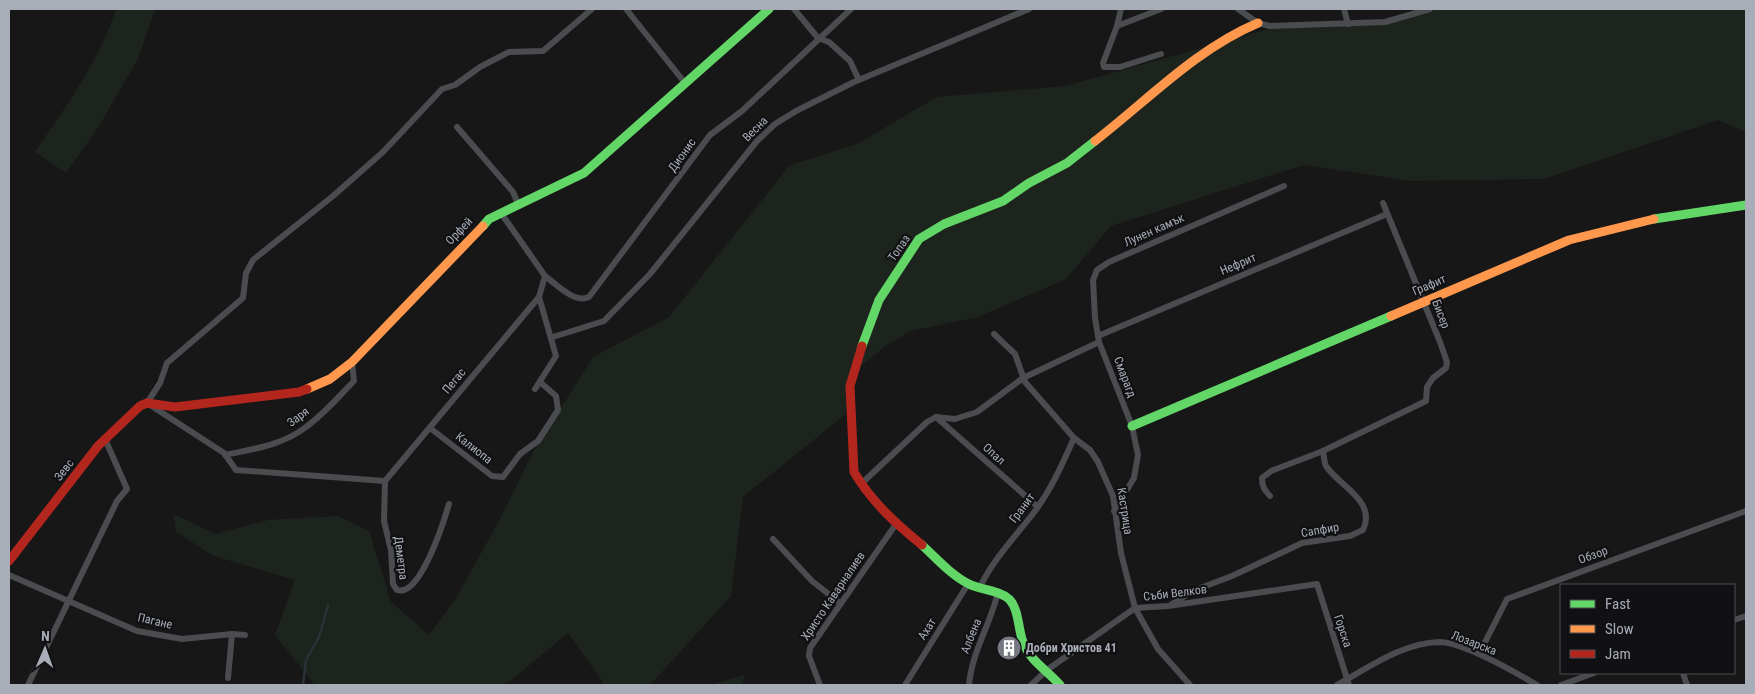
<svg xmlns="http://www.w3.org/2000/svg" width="1755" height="694" font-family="'Roboto Condensed',sans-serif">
	<rect width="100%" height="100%" fill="#171717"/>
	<g fill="#1d241e">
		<path d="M116,9H155L138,59L99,126L66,173L35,152C66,107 99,61 116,9Z"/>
		<polygon points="1430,9 1746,9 1746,132 1718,120 1544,179 1411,181 1304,165 1111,226 1066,279 978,317 911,331 885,346 854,372 851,399 846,414 743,497 731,596 650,685 605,685 568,633 509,682 499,685 315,685 275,635 295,580 214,556 176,532 174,514 215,534 268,520 338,516 369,531 391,602 429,635 455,600 501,517 533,452 593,357 669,317 790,165 857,144 937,97 1066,86 1286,24 1385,22"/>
		<polygon points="745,675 742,685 710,685"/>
	</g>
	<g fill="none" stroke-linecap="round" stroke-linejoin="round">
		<polyline stroke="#2a3239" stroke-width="2.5" points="303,685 306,660 319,637 328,605"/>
		<g stroke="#4b4c50" stroke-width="6">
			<polyline points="626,9 685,83"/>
			<polyline points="794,9 818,38 829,42 850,61 859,80"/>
			<polyline points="1121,9 1117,26 1103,63 1104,67 1120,67 1161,54"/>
			<polyline points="1238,9 1258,23 1270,26 1385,22 1430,9"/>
			<polyline points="1344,9 1348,24"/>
			<polyline points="1117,26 1161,9"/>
			<polyline points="457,127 513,192 519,206"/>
			<polyline points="501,213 545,276 539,297 556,356 535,389"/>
			<path d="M545,276C556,284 575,304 589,297L710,135L742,111L851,9"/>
			<polyline points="994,334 1015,354 1025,382 1074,438 1090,450 1098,462 1113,496 1121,553 1135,608 1158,649 1190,685"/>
			<polyline points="1098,336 1387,214"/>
			<polyline points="553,337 604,321 650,274 757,141 775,124 796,111 854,82 1029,9"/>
			<polyline points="936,417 1038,507"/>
			<polyline points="430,428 492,476 503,477 520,454 538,441 558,410 556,396 540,382"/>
			<path d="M225,455C253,449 283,445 306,427C324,414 339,396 354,381L352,362"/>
			<polyline points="385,481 236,470 224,453 147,403 160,383 167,363 243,298 246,273 253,260 333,196 383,152 442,89 455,85 480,67 509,52 543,51 592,9"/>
			<polyline points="385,481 539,297"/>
			<path d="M385,481L384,521L391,550L393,584L397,590C420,598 444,521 449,504"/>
			<polyline points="861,484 927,422 936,417 955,419 977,412 1023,378 1099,342"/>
			<path d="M1270,496C1264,490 1262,486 1262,478L1271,471L1323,451L1426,401L1427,387L1433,378L1446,368L1447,362L1440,342L1383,203"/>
			<polyline points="1114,511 1134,478 1138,455 1132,426 1099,342 1095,318 1093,280 1097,270 1109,262 1284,186"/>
			<polyline points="773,539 812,581 840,603"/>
			<polyline points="9,575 137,631 182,639 232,634 228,678"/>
			<path d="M980,587C993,560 1013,539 1032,515C1050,492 1062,465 1074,438"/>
			<path d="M1172,604L1195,590L1232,576L1302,543L1350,536L1363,530C1377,501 1339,486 1326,466C1324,462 1324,455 1323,451"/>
			<polyline points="1734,620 1746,616"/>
			<polyline points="232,634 245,635"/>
			<polyline points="1479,654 1507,599 1746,511"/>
			<polyline points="1683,673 1687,685"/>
			<polyline points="28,685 117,501 127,489 105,439"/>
			<polyline points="820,685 809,656 810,648 896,524"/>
			<polyline points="905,685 968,584"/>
			<path d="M969,685C972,652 989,627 997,596"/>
			<polyline points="1031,685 1047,670 1135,608 1168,606 1317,584 1349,685"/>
			<path d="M1337,685C1368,668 1402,643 1439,642C1464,642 1515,672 1537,685"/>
			<polyline points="1561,685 1594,673"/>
		</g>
		<g stroke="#63d668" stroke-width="9">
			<polyline points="1654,219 1746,205"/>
			<polyline points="483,226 489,219 584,173 769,9"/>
			<polyline points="862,346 879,300 919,239 944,224 1003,201 1029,183 1067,163 1095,141"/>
			<polyline points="1132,426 1391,316"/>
			<path d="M922,545C936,558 952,576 969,584C980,590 999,590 1009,599C1019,609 1018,629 1023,642C1030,661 1047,670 1060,685"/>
		</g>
		<g stroke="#ff974d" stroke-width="9">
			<path d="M1095,141C1148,100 1196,49 1258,23"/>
			<polyline points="1391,316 1569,240 1654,219"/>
			<polyline points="307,389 330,379 352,362 483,226"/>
		</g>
		<g stroke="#b3261e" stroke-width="9">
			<path d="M862,346L850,386L854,472C871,501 896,524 922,545"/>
			<polyline points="9,561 98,446 140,406 147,403 175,407 299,392 307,389"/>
		</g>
	</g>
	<defs>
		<symbol id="building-disc" viewBox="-11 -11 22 22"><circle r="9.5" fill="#757880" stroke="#111113"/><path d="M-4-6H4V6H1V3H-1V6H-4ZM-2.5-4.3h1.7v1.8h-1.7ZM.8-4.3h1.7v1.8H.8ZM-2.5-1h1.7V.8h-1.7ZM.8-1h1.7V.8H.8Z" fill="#fff"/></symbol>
	</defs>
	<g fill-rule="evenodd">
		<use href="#building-disc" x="995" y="634" width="28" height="28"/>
	</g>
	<g text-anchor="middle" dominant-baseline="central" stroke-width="4.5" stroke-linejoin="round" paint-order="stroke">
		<g font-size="12" fill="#a8adb8" stroke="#111113">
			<text transform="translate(755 129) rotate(-45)">Весна</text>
			<text transform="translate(682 155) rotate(-54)">Дионис</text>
			<text transform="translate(1154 230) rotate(-24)">Лунен камък</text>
			<text transform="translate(459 231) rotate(-46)">Орфей</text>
			<text transform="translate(899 248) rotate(-55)">Топаз</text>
			<text transform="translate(1238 264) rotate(-23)">Нефрит</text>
			<text transform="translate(1429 285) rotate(-23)">Графит</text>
			<text transform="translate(1441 314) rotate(69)">Бисер</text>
			<text transform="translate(1125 377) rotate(69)">Смарагд</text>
			<text transform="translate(454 381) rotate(-50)">Пегас</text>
			<text transform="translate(298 417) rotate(-37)">Заря</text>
			<text transform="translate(474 448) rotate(38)">Калиопа</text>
			<text transform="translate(994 454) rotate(42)">Опал</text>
			<text transform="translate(64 470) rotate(-52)">Зевс</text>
			<text transform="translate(1022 508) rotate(-53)">Гранит</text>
			<text transform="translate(1125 511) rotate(81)">Кастрица</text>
			<text transform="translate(1320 530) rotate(-10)">Сапфир</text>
			<text transform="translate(1593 555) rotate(-20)">Обзор</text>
			<text transform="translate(401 558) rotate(83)">Деметра</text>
			<text transform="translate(1175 593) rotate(-7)">Съби Велков</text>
			<text transform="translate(833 596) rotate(-56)">Христо Каварналиев</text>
			<text transform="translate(155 621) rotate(13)">Пагане</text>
			<text transform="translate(927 629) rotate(-58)">Ахат</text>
			<text transform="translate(1343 631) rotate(72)">Горска</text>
			<text transform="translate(971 636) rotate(-68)">Албена</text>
			<text transform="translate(1474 643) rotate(21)">Лозарска</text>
		</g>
		<g font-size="12" font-weight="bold" fill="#a8adb8" stroke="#111113" text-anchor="start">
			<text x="1026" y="648">Добри Христов 41</text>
		</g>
	</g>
	<rect width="1755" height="694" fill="none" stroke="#a8adb8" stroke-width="20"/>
	<rect x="1560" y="584" width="175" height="90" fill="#111113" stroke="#4d4f55"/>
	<rect x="1570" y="600" width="25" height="8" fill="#63d668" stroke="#4d4f55"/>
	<text x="1605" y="609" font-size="15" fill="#a8adb8">Fast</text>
	<rect x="1570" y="625" width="25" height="8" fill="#ff974d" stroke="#4d4f55"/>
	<text x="1605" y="634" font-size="15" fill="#a8adb8">Slow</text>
	<rect x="1570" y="650" width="25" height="8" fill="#b3261e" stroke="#4d4f55"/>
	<text x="1605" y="659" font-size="15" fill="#a8adb8">Jam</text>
	<g transform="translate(45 649) rotate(2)" stroke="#111113" stroke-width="4" paint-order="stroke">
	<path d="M0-4L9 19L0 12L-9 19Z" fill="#a8adb8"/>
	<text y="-8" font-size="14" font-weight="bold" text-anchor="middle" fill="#a8adb8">N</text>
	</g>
</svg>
